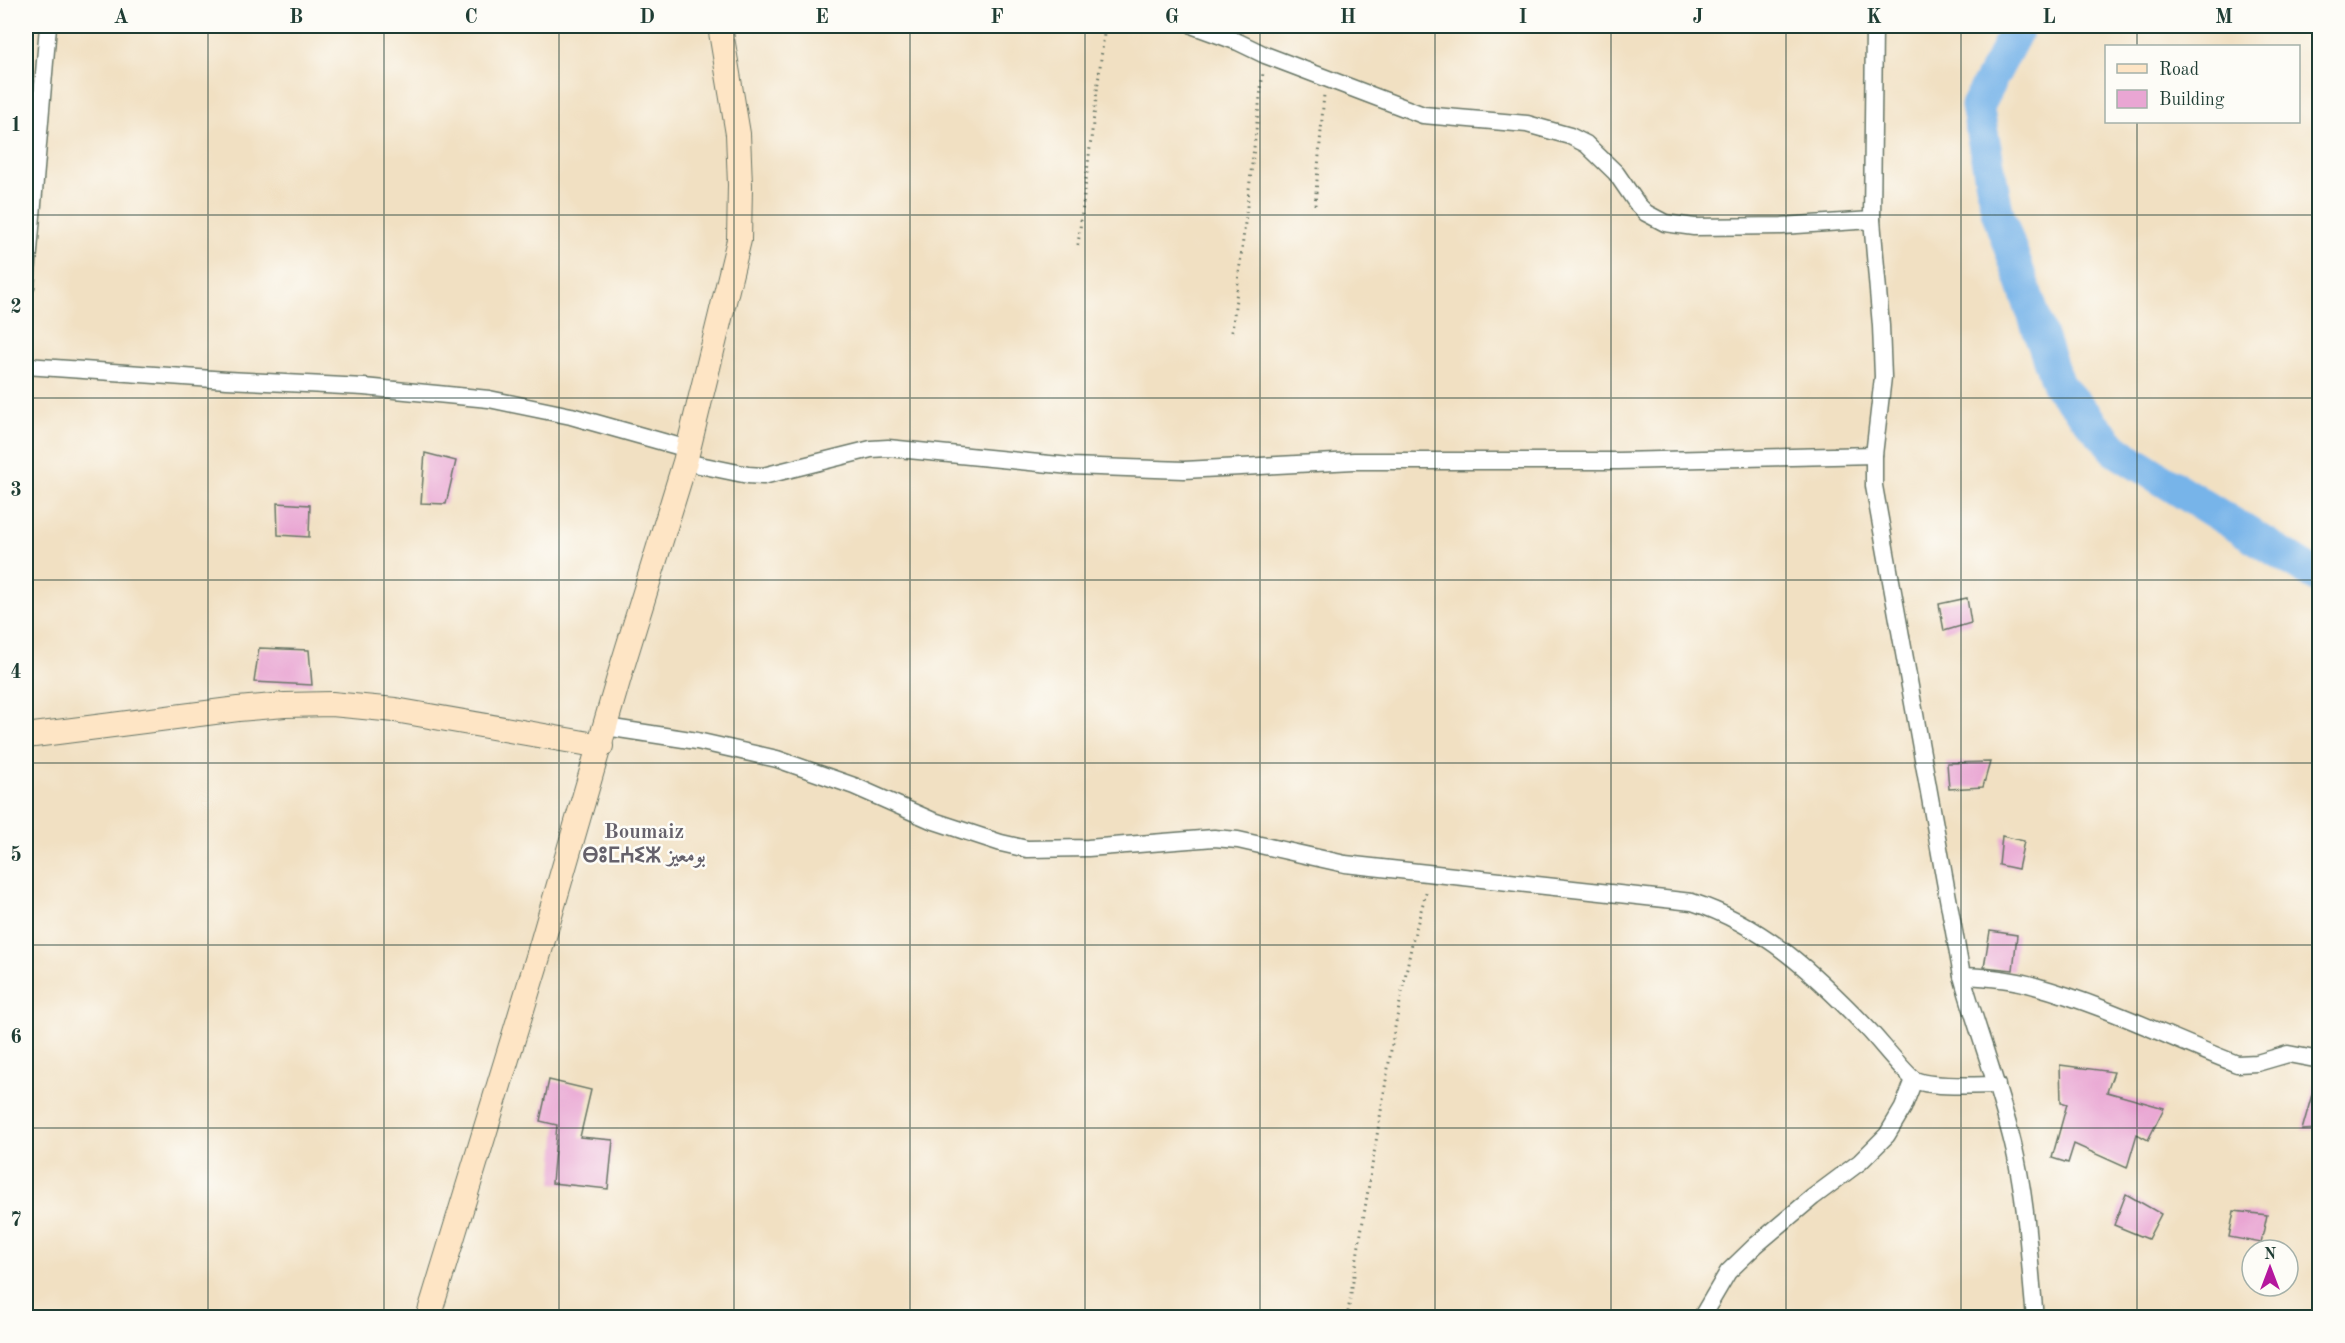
<svg xmlns="http://www.w3.org/2000/svg" width="2345" height="1343" font-family="'Old Standard TT',Amiri,'Noto Sans Tifinagh',serif">
	<rect width="100%" height="100%" fill="#fdfcf7"/>
	<filter id="ink" filterUnits="userSpaceOnUse"><feTurbulence type="fractalNoise" baseFrequency=".0167" numOctaves="2"/><feDisplacementMap in="SourceGraphic" scale="12" xChannelSelector="R" yChannelSelector="G"/><feConvolveMatrix kernelMatrix="1 2 1 2 8 2 1 2 1" color-interpolation-filters="sRGB"/></filter>
	<filter id="wash" filterUnits="userSpaceOnUse"><feTurbulence type="fractalNoise" baseFrequency=".008" numOctaves="4" result="noise"/><feDisplacementMap in="SourceGraphic" scale="24" xChannelSelector="R" yChannelSelector="G"/><feGaussianBlur stdDeviation="1.35" result="paint"/><feColorMatrix in="noise" values="0 0 0 0 0 0 0 0 0 0 0 0 0 0 0 0 0 1.4 0 .05"/><feComposite in="paint" operator="in"/></filter>
	<g filter="url(#wash)">
		<rect width="100%" height="100%" fill="#f1e0c2"/>
		<g fill="none" stroke-linecap="round" stroke-linejoin="round">
			<polyline stroke="#77b4e9" stroke-width="33" points="2019,26 1977,106 1997,211 2058,385 2118,452 2320,578"/>
		</g>
		<g id="blocks">
			<g fill="#e9a6d3">
				<polygon points="425,453 456,461 446,504 421,503"/>
				<polygon points="277,503 310,505 309,537 278,535"/>
				<polygon points="1967,598 1971,623 1944,631 1939,604"/>
				<polygon points="259,648 309,650 312,685 254,682"/>
				<polygon points="1990,762 1983,787 1949,789 1947,763"/>
				<polygon points="2002,836 2024,841 2018,869 1999,865"/>
				<polygon points="1990,931 2017,935 2013,970 1984,967"/>
				<polygon points="2060,1065 2114,1072 2107,1092 2164,1108 2148,1140 2137,1134 2127,1168 2074,1144 2068,1163 2052,1158 2067,1104 2061,1102"/>
				<polygon points="549,1080 591,1090 580,1137 613,1140 608,1189 552,1183 557,1125 540,1121"/>
				<polygon points="2315,1084 2319,1085 2319,1129 2302,1130"/>
				<polygon points="2126,1194 2161,1214 2148,1239 2114,1225"/>
				<polygon points="2234,1211 2267,1215 2261,1243 2229,1237"/>
			</g>
		</g>
	</g>
	<g filter="url(#ink)">
		<use href="#blocks" fill-opacity="0" stroke="#687666" stroke-width="1.5"/>
		<g fill="none" stroke-linecap="round" stroke-linejoin="round">
			<defs>
				<g id="street">
					<polyline points="1194,26 1238,42 1265,55 1423,115 1527,124 1570,136 1586,144 1616,173 1638,205 1646,213 1665,223 1694,227 1782,226 1872,220"/>
					<path d="M1874,26L1872,220L1881,326L1883,377L1874,455V486L1962,976C1978,1033 1999,1087 2013,1144C2027,1201 2029,1259 2035,1318"/>
					<polyline points="26,287 48,26"/>
					<polyline points="26,366 227,380 364,387 489,399 571,416 688,449"/>
					<polyline points="685,462 748,475 763,476 871,449 888,448 1070,466 1184,470 1354,461 1618,461 1874,455"/>
					<path d="M606,727L697,741L777,759L854,786L931,820L1001,843L1027,849L1088,848L1214,838L1238,840L1345,864L1692,902C1764,925 1816,975 1868,1029C1877,1038 1907,1076 1915,1080C1931,1088 1978,1085 1997,1085"/>
					<path d="M1962,976C1987,977 2012,979 2035,986C2104,1005 2170,1038 2237,1064L2257,1063L2288,1054L2320,1060"/>
					<polyline points="1701,1318 1728,1272 1756,1245 1813,1197 1860,1162 1887,1135 1903,1108 1914,1080"/>
				</g>
				<g id="secondary">
					<polyline points="26,736 238,709 285,705 332,704 395,710 601,746"/>
					<polyline points="428,1318 538,957 622,667 685,462 739,240 740,185 738,134 720,26"/>
				</g>
			</defs>
			<use href="#street" stroke="#687666" stroke-width="19"/>
			<use href="#secondary" stroke="#687666" stroke-width="26"/>
			<g stroke="#687666" stroke-width="3" stroke-dasharray="1.5 4.5" stroke-linecap="butt">
				<polyline points="1315,205 1324,94"/>
				<polyline points="1078,245 1105,26"/>
				<polyline points="1232,332 1263,72"/>
				<polyline points="1347,1318 1394,1032 1412,943 1427,889"/>
			</g>
			<use href="#street" stroke="#fff" stroke-width="16"/>
			<use href="#secondary" stroke="#fee5c5" stroke-width="24"/>
		</g>
	</g>
	<path fill="none" stroke="#1f3d34" stroke-width="1.5" stroke-opacity="0.55" d="M208,26V1318M384,26V1318M559,26V1318M734,26V1318M910,26V1318M1085,26V1318M1260,26V1318M1435,26V1318M1611,26V1318M1786,26V1318M1961,26V1318M2137,26V46M2137,122V1318M26,215H2320M26,398H2320M26,580H2320M26,763H2320M26,945H2320M26,1128H2320"/>
	<g text-anchor="middle" dominant-baseline="central" stroke-width="5" stroke-linejoin="round" paint-order="stroke">
		<g font-size="21" font-weight="bold" fill="#66626c" stroke="#fdfcf7">
			<text x="644" y="832">Boumaiz<tspan x="644" dy="24">ⴱⵓⵎⵄⵉⵣ بومعيز</tspan></text>
		</g>
	</g>
	<rect width="2345" height="1343" fill="none" stroke="#fdfcf7" stroke-width="66"/>
	<rect x="2105" y="45" width="195" height="78" fill="#fdfcf7" stroke="#a4b0a9" stroke-width="1.5"/>
	<rect x="2117" y="64" width="30" height="9" fill="#fee5c5" stroke="#a4b0a9" stroke-width="1.5"/>
	<text x="2159" y="75" font-size="18" fill="#1f3d34">Road</text>
	<rect x="2117" y="90" width="30" height="18" fill="#e9a6d3" stroke="#a4b0a9" stroke-width="1.5"/>
	<text x="2159" y="105" font-size="18" fill="#1f3d34">Building</text>
	<g transform="translate(2270 1268)"><circle r="28" fill="#fdfcf7" stroke="#a4b0a9" stroke-width="1.5"/>
	<path d="M0-4.5L10 22L0 15L-10 22Z" fill="#b5179e"/>
	<text y="-9" font-size="16" font-weight="bold" text-anchor="middle" fill="#1f3d34">N</text>
	</g>
	<rect x="33" y="33" width="2279" height="1277" fill="none" stroke="#1f3d34" stroke-width="2"/>
	<g font-size="20" text-anchor="middle" font-weight="bold" fill="#1f3d34">
		<text x="121" y="23">A</text>
		<text x="296" y="23">B</text>
		<text x="471" y="23">C</text>
		<text x="647" y="23">D</text>
		<text x="822" y="23">E</text>
		<text x="997" y="23">F</text>
		<text x="1172" y="23">G</text>
		<text x="1348" y="23">H</text>
		<text x="1523" y="23">I</text>
		<text x="1698" y="23">J</text>
		<text x="1874" y="23">K</text>
		<text x="2049" y="23">L</text>
		<text x="2224" y="23">M</text>
		<text x="16" y="131">1</text>
		<text x="16" y="313">2</text>
		<text x="16" y="496">3</text>
		<text x="16" y="678">4</text>
		<text x="16" y="861">5</text>
		<text x="16" y="1043">6</text>
		<text x="16" y="1226">7</text>
	</g>
</svg>
